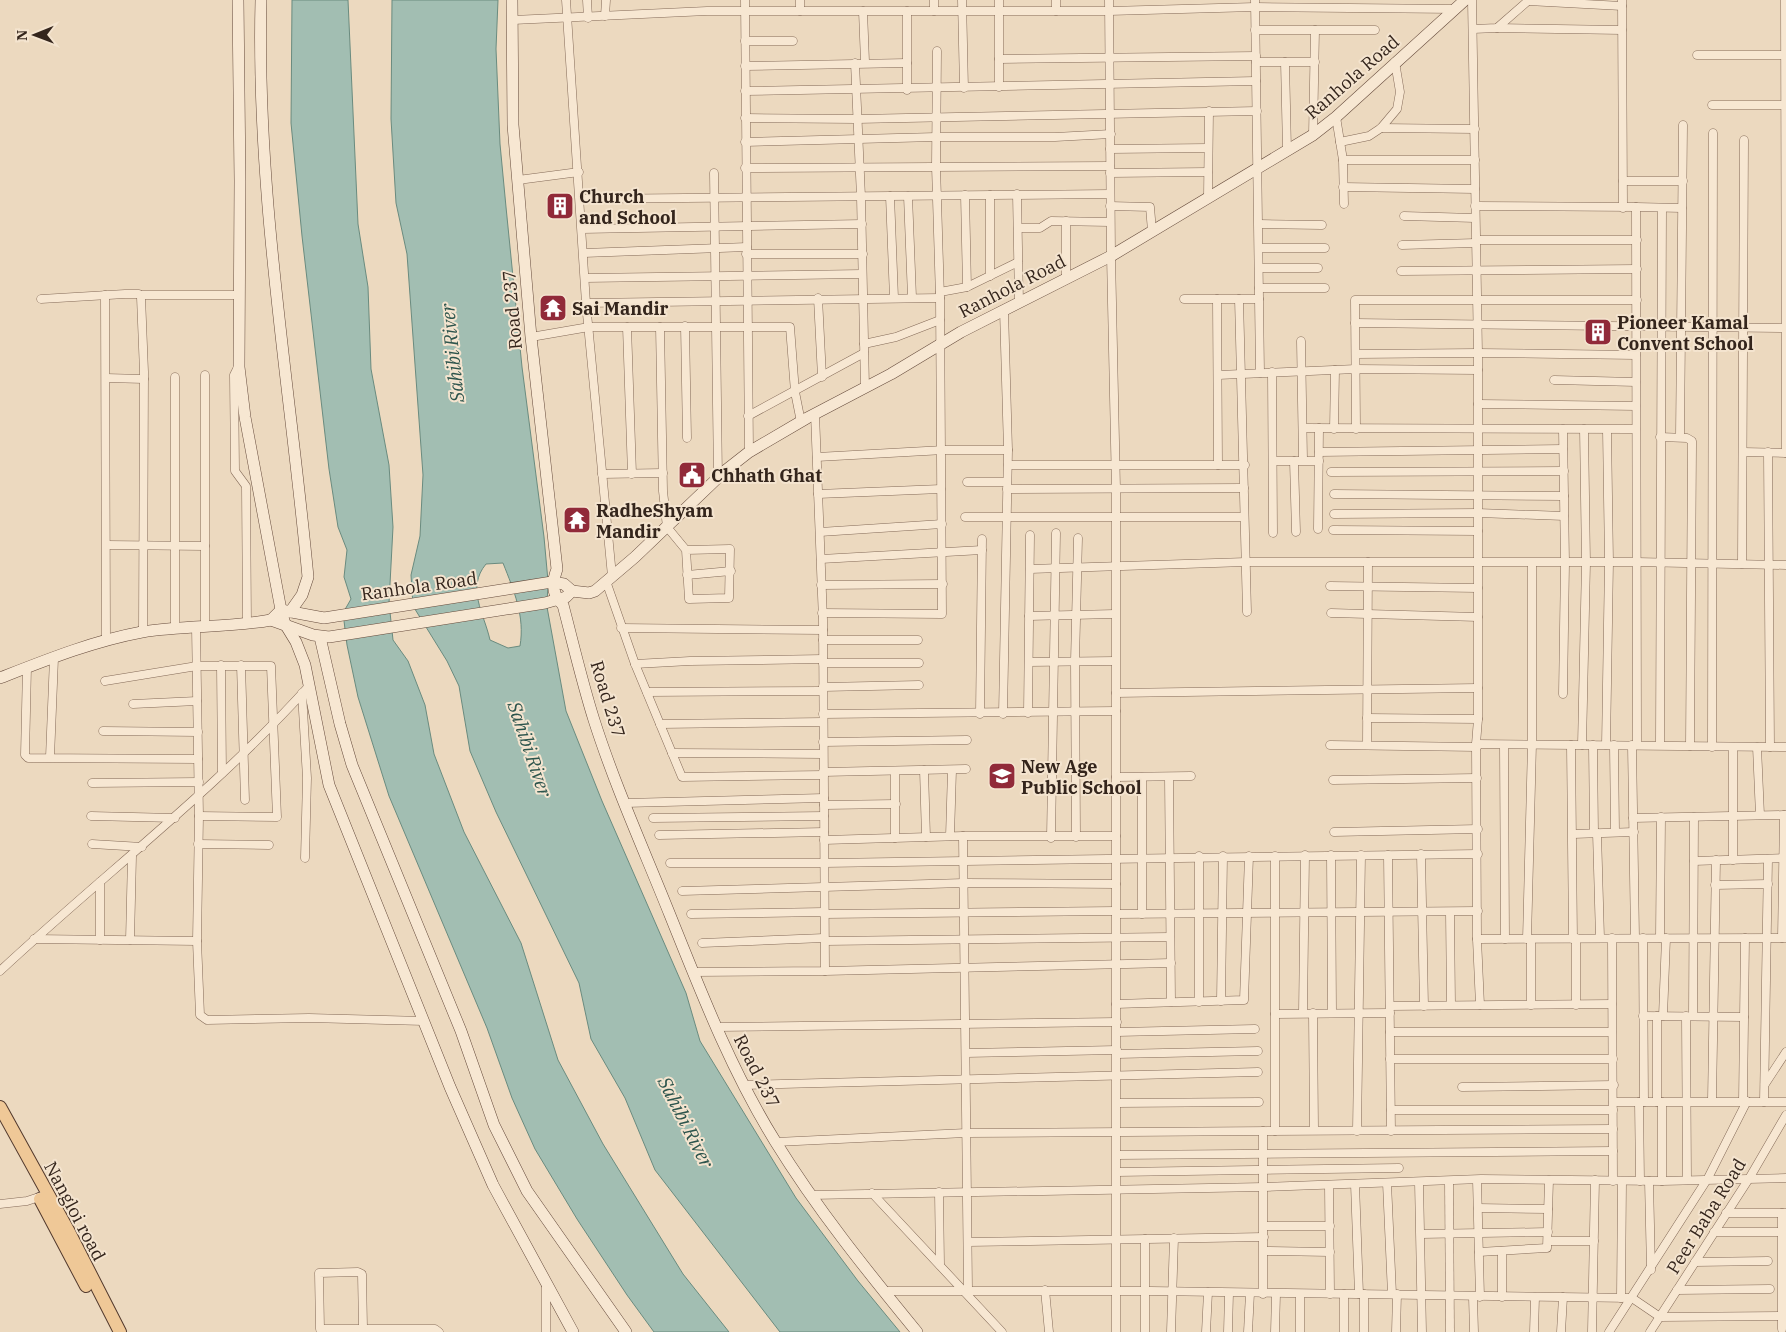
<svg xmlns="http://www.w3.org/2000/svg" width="1786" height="1332" font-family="'IBM Plex Serif',serif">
	<rect width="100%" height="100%" fill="#ecd9bf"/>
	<g fill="#a2beb2" stroke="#6a8b7f" fill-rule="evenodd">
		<polygon points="292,0 348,0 358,224 368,287 371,369 389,465 393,527 389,603 393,640 408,661 425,705 434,754 464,832 521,943 558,1060 603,1144 683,1274 729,1332 654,1332 627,1295 577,1219 535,1149 512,1098 487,1028 389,796 358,697 347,645 343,613 351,599 344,577 347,550 338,527 329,469 302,236 291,123"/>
		<path d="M392,0H498L496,49L500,144L506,207L522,367L544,537L548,581L547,607L566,711L602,801L686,993L700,1041L796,1198L858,1281L900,1332H780L655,1170L625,1098L591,1039L579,983L496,812L470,751L459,686L447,661L413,606L411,575L420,536L423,475L407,254L396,203L391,119ZM503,563C514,591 525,616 520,646L508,648L490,640C484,613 466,588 486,564Z"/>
	</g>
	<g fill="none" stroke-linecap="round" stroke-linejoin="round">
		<defs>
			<g id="street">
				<polyline points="566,0 586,303 612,576"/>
				<polyline points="587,0 588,18"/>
				<polyline points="745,0 749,452"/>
				<polyline points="934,0 934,11"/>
				<polyline points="962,0 964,88"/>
				<polyline points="999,0 999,87"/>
				<polyline points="1056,0 1056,11"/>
				<polyline points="1109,0 1111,256 1116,489 1116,1332"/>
				<polyline points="1255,0 1260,373"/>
				<polyline points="1472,0 1478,353 1478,719 1476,744 1477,939 1480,1005"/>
				<polyline points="1622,0 1623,208"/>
				<polyline points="1785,0 1786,453"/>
				<polyline points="1528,1 1622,6"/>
				<polyline points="800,11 800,0"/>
				<polyline points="863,11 865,62"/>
				<polyline points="605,16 606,0"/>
				<polyline points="513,20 707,11 1109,11 1255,7 1456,9"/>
				<polyline points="1497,28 1622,30"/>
				<polyline points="1473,29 1497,28 1529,0"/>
				<polyline points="1255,30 1375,30"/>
				<polyline points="745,41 793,41"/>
				<polyline points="1697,55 1785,55"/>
				<polyline points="999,59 1256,56"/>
				<polyline points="1256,62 1315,62"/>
				<polyline points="1285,62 1287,150"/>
				<polyline points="855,63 861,197 865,388"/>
				<polyline points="745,66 907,63"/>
				<polyline points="907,90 907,11"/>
				<polyline points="745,91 1256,81"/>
				<polyline points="1712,105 1786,105"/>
				<polyline points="1336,117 1343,160 1344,204"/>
				<polyline points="745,118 857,119 1257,111"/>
				<polyline points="1381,128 1475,129"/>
				<polyline points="1313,135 1315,30"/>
				<polyline points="745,142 936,137 1055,137 1111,134"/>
				<polyline points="1340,142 1369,136 1381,128 1397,109 1400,92 1395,62"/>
				<polyline points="1110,149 1208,148"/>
				<polyline points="1343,160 1475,160"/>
				<polyline points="745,168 1110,166"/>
				<polyline points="714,173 718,479"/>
				<polyline points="1110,173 1208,172"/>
				<polyline points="518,180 579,172"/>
				<polyline points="1623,181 1683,181"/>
				<polyline points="1343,187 1475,189"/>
				<polyline points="1017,194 1019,302"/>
				<polyline points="965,195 967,287"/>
				<polyline points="990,195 990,276"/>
				<polyline points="890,196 894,298"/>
				<polyline points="908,196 912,297"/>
				<polyline points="1208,197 1209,111"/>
				<polyline points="580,199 1110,194"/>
				<polyline points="1110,206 1150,207 1152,231"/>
				<polyline points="1475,206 1636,207 1637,745"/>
				<polyline points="1636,207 1682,208"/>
				<polyline points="1404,216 1475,218"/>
				<polyline points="1066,221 1066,278"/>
				<polyline points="1259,224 1322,225"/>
				<polyline points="1018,228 1040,228 1051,221 1110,222"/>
				<polyline points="582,229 862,224"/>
				<polyline points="1476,240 1637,240"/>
				<polyline points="1402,245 1476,243"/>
				<polyline points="1259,248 1325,248"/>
				<polyline points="584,253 747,247"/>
				<polyline points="746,254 863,254"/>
				<polyline points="1259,268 1318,268"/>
				<polyline points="1401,271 1637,269"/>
				<polyline points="585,278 862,274"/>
				<polyline points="1259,288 1325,288"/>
				<polyline points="940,292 967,287 1018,262"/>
				<polyline points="105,295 106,640"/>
				<polyline points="140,295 239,295"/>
				<polyline points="818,298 822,377"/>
				<polyline points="41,299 125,294 139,294 141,297 144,372 143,632"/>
				<polyline points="1184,299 1259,299"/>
				<polyline points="1217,299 1218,465"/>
				<polyline points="1239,299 1247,612"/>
				<polyline points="586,303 940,298"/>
				<polyline points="1355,323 1786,328"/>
				<polyline points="685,326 687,438"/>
				<polyline points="627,327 632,474"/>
				<polyline points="660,327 663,491 667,527 686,550 689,599 729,598 730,549 686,550"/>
				<polyline points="531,337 589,327 790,327 795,392 801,422"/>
				<polyline points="1301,341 1303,460"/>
				<polyline points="864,344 896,337 940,320"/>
				<polyline points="1356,354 1478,353 1636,355"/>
				<polyline points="238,367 234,375 235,471 246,486 247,624"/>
				<polyline points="1272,372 1273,533"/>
				<polyline points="205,375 205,626"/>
				<polyline points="1218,375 1356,369 1478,370"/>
				<polyline points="106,378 144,379"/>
				<polyline points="1554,380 1636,382"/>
				<polyline points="1478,404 1636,406"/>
				<polyline points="748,416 864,353"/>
				<polyline points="1303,428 1636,429"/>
				<polyline points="1334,429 1335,370"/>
				<polyline points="1356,429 1355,300 1637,300"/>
				<polyline points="1660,437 1687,438 1692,441 1692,445 1690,746"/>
				<polyline points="1680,437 1683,125"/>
				<polyline points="1319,452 1563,449"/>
				<polyline points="1743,452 1786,453"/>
				<polyline points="1768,452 1770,747"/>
				<polyline points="817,457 944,450 1008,450"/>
				<polyline points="1273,461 1319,461"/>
				<polyline points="1294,461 1296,532"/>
				<polyline points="1008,465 1245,465"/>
				<polyline points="1331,472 1564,471"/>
				<polyline points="602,474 663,473"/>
				<polyline points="967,482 1007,482"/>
				<polyline points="1007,489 1244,488"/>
				<polyline points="818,494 941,489"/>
				<polyline points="1334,494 1564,496"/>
				<polyline points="1334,514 1478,513 1564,516"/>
				<polyline points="965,517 1244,517"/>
				<polyline points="1318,529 1319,428"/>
				<polyline points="1333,530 1478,531"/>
				<polyline points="820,532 942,524"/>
				<polyline points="107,545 205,546"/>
				<polyline points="821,559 982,550"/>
				<polyline points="1742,564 1744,140"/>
				<polyline points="1030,569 1246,562 1637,562 1786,565"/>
				<polyline points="687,575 731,571"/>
				<polyline points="606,581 635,664 682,777 824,775"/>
				<polyline points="821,585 943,584"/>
				<polyline points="1330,586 1478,588"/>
				<polyline points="822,613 942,614 940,298 936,166 937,51"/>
				<polyline points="1331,613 1478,617"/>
				<polyline points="1029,616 1115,614"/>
				<polyline points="196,627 199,816 197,941 200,1015 207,1020 309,1018 424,1021"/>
				<polyline points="175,628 175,377"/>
				<polyline points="621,628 823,630"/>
				<polyline points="823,640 918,640"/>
				<polyline points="1029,662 1115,661"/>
				<polyline points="823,663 919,663"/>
				<polyline points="635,664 690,661 823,659"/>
				<polyline points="221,665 222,773"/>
				<polyline points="241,665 245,800"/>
				<polyline points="27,667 25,755 28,758 198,759"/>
				<polyline points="105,681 197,666 271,666 277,817 199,816"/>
				<polyline points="823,687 919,685"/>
				<polyline points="647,692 823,691"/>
				<polyline points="302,693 307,778 305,858"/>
				<polyline points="1116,693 1478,688"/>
				<polyline points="1563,694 1565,563 1563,429"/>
				<polyline points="133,704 197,701"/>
				<polyline points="1028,713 1030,535"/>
				<polyline points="823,714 1116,711"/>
				<polyline points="980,714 982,539"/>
				<polyline points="1003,714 1008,450 1004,310"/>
				<polyline points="1367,718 1478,719"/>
				<polyline points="660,724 823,722"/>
				<polyline points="103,731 198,732"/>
				<polyline points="823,742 967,740"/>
				<polyline points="1476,744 1786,747"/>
				<polyline points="1330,745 1477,747"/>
				<polyline points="1367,745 1368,562"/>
				<polyline points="1504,745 1505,939"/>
				<polyline points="1571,745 1573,939"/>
				<polyline points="1582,745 1586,563 1584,429"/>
				<polyline points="1593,745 1594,833"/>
				<polyline points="1606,745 1609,562 1607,430"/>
				<polyline points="1614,745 1615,832"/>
				<polyline points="1632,745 1635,938"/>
				<polyline points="1660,745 1662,208"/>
				<polyline points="1712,747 1713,133"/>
				<polyline points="1733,747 1733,860"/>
				<polyline points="1757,747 1760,815"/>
				<polyline points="672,753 823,754"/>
				<polyline points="50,757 54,658"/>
				<polyline points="924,770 926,837"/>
				<polyline points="823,772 966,769"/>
				<polyline points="1116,777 1191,776"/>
				<polyline points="1142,777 1142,914"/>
				<polyline points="1169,777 1171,1002"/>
				<polyline points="1333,780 1477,778"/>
				<polyline points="92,783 199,782"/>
				<polyline points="625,803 824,798"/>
				<polyline points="824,805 896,804"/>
				<polyline points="91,816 175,818"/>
				<polyline points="653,818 824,816"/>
				<polyline points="1633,818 1786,815"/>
				<polyline points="1334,832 1478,829"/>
				<polyline points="1597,833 1600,938"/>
				<polyline points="1573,834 1634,832"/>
				<polyline points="659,835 824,832"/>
				<polyline points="950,836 952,770"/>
				<polyline points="963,836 968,1290"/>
				<polyline points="1076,837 1075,661 1078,538"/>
				<polyline points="895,838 895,771"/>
				<polyline points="1051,838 1056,533"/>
				<polyline points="824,840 963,836 1116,836"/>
				<polyline points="92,844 142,847"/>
				<polyline points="198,844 269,845"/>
				<polyline points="1421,854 1424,1006"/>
				<polyline points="1331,855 1332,1013"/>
				<polyline points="1388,855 1391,1131"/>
				<polyline points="1199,856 1199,1002"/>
				<polyline points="1275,856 1275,1131"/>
				<polyline points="1694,861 1784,858"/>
				<polyline points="670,863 824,863 1478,854"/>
				<polyline points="100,882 100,940"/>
				<polyline points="1715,885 1768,884"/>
				<polyline points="682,891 964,883 1116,884"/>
				<polyline points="1450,912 1451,1005"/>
				<polyline points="691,914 824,912"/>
				<polyline points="824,914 1116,911"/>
				<polyline points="1116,914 1478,911"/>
				<polyline points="1576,938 1576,1005"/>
				<polyline points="1612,938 1613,1181"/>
				<polyline points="1643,938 1644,1102"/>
				<polyline points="1660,938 1661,817"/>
				<polyline points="1782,938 1784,815"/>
				<polyline points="34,939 197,941"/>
				<polyline points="1477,939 1786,938"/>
				<polyline points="1527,939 1532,744 1532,563"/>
				<polyline points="130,940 132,856"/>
				<polyline points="825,941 1170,937"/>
				<polyline points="702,943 824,938"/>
				<path d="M0,971C103,875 215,790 309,686"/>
				<polyline points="825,971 1171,963"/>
				<polyline points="693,972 825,971 823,620 815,414"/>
				<polyline points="1221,1001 1223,856"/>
				<polyline points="1116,1004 1244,1000 1249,856"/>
				<polyline points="1531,1005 1531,939"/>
				<polyline points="1390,1006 1612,1004"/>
				<polyline points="1303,1013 1305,855"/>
				<polyline points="1313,1013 1314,1129"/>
				<polyline points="1275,1014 1390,1013"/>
				<polyline points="1643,1016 1744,1017"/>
				<polyline points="1663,1016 1666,938"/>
				<polyline points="1686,1016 1687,1180"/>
				<polyline points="1693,1016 1694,817"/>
				<polyline points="716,1027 1117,1022"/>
				<polyline points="1117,1032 1255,1029"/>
				<polyline points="1390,1032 1612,1032"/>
				<polyline points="966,1053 1117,1050"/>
				<polyline points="1117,1054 1258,1051"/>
				<polyline points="1390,1059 1613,1059"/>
				<polyline points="1765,1084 1786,1052"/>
				<polyline points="743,1085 1258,1072"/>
				<polyline points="1462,1087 1614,1085"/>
				<polyline points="1712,1101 1716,860"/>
				<polyline points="1613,1102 1786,1102"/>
				<polyline points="1639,1102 1640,1181"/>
				<polyline points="1657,1102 1657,1016"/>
				<polyline points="1743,1102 1745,938"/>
				<polyline points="1764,1102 1768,859"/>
				<polyline points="1117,1103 1259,1102"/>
				<polyline points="1391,1110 1613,1110"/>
				<polyline points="1263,1131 1263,1294"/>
				<polyline points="1357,1131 1361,855"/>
				<polyline points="776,1142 966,1133 1613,1129"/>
				<polyline points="1117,1155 1613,1151"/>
				<polyline points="1117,1172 1399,1168"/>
				<polyline points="1477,1180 1480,1297"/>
				<polyline points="1449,1181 1450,1332"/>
				<polyline points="1649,1181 1651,1270"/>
				<polyline points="1662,1181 1662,1102"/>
				<polyline points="1419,1182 1422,1332"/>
				<polyline points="1387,1183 1392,1294"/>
				<polyline points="1355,1184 1359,1294"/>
				<polyline points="1329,1185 1330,1294"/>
				<polyline points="939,1192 940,1265"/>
				<polyline points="872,1193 1002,1332"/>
				<polyline points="811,1195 1264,1187 1481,1179 1662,1181 1786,1178"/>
				<polyline points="0,1204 27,1201 42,1196"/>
				<polyline points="1478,1208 1548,1209"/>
				<polyline points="1726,1213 1786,1213"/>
				<polyline points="1782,1213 1782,1329"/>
				<polyline points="1264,1226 1330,1226"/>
				<polyline points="1714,1232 1782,1232"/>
				<polyline points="1421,1234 1548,1232"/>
				<polyline points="1145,1239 1145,1332"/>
				<polyline points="1548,1241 1594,1241"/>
				<polyline points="968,1242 1264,1237"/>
				<polyline points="1264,1251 1330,1252"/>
				<polyline points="1502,1251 1502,1297"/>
				<polyline points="1479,1252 1547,1248 1549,1180"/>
				<polyline points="1695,1262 1768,1261"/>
				<polyline points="546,1284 546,1332"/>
				<polyline points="1045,1290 1049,1332"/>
				<polyline points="1677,1290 1770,1289"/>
				<polyline points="884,1291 1151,1291 1632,1298 1660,1317 1782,1316"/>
				<polyline points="1473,1297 1474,1332"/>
				<polyline points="1621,1298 1622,1181"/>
				<polyline points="363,1332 363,1328 362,1274 358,1272 319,1273 320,1329 435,1329 439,1332"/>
				<polyline points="1171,1332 1174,1238"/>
				<polyline points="1206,1332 1208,1292"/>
				<polyline points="1228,1332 1229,1293"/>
				<polyline points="1248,1332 1250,1293"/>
				<polyline points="1275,1332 1276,1294"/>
				<polyline points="1300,1332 1300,1294"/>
				<polyline points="1344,1332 1344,1294"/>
				<polyline points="1364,1332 1364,1294"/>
				<polyline points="1396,1332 1397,1294"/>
				<polyline points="1534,1332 1535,1297"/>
				<polyline points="1561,1332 1563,1297"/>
				<polyline points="1592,1332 1595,1180"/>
				<polyline points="1609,1332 1708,1178 1747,1101"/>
				<polyline points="1650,1332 1750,1177 1786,1115"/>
			</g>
			<g id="secondary">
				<polyline points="238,0 240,181 239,367 245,417 281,610 285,624 296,642 305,665 329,785 450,1087 493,1185 573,1332"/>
				<path d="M261,0C256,194 290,385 308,577L302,595L290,612"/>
				<path d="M512,0L513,125L531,337L557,569C552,582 551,595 563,605C573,643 582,682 594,720C615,786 644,850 670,915C701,992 731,1070 775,1141C817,1209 867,1271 917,1332"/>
				<polygon points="552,582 564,584 572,591 566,597 545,603 329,637 313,635 271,620 281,610 324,618"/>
				<polyline points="572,591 589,593 595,591 635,557 726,470 749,452 807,418 891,374 961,332 1111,256 1313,135 1336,117 1465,0"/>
				<polyline points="320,637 340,724 352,765 461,1031 494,1125 527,1191 626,1332"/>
				<path d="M0,678C46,660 93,641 142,632C185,625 229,628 271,620"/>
			</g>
			<g id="primary">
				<polyline points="0,1107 69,1232 120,1332"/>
				<polyline points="40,1199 86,1286"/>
			</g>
		</defs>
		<use href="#street" stroke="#846a58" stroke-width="9"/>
		<use href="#secondary" stroke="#664b3c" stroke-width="12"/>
		<use href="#primary" stroke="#52392d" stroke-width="14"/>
		<use href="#street" stroke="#f7e7d2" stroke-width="8"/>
		<use href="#secondary" stroke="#f7e7d2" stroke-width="11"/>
		<use href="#primary" stroke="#efc897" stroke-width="12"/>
	</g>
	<defs>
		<symbol id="building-square" viewBox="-11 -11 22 22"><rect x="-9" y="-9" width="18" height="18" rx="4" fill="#912a39" stroke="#f4e4cf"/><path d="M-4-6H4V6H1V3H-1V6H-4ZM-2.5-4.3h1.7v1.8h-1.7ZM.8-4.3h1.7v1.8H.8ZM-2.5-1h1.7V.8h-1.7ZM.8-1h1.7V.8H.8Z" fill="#fff"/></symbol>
		<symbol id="temple-square" viewBox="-11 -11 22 22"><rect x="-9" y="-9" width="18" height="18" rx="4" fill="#912a39" stroke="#f4e4cf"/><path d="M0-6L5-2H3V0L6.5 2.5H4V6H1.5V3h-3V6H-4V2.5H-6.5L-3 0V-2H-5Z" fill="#fff"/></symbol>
		<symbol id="civic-square" viewBox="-11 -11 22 22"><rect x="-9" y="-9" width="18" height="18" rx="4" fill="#912a39" stroke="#f4e4cf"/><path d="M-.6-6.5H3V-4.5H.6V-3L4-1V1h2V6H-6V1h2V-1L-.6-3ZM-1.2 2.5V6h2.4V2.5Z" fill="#fff"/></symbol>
		<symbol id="school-square" viewBox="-11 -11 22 22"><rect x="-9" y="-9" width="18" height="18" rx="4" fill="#912a39" stroke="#f4e4cf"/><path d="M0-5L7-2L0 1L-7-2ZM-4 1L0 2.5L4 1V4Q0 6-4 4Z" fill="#fff"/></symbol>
	</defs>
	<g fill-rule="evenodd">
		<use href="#building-square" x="544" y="190" width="32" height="32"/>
		<use href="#temple-square" x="537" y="292" width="32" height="32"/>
		<use href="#building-square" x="1582" y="316" width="32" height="32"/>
		<use href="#civic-square" x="676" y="459" width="32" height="32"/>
		<use href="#temple-square" x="561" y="504" width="32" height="32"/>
		<use href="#school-square" x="986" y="760" width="32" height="32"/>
	</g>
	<g text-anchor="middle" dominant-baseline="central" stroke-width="4" stroke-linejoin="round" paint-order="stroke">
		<g font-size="18" fill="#34251c" stroke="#f4e4cf">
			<text transform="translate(1352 77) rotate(-41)">Ranhola Road</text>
			<text transform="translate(1012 286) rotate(-27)">Ranhola Road</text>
			<text transform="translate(512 310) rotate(-95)">Road 237</text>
			<text transform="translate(419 586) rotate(-8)">Ranhola Road</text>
			<text transform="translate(608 699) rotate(73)">Road 237</text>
			<text transform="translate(757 1071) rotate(63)">Road 237</text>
			<text transform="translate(75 1211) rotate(62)">Nangloi road</text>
			<text transform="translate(1706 1216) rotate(-58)">Peer Baba Road</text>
		</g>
		<g font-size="18" font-weight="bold" fill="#34251c" stroke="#f4e4cf" text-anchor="start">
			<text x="579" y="196">Church<tspan x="579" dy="21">and School</tspan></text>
			<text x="572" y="308">Sai Mandir</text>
			<text x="1617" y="322">Pioneer Kamal<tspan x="1617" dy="21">Convent School</tspan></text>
			<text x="711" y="475">Chhath Ghat</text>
			<text x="596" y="510">RadheShyam<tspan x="596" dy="21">Mandir</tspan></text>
			<text x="1021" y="766">New Age<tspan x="1021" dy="21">Public School</tspan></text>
		</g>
		<g font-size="19" font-style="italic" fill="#2c544c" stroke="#f4e4cf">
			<text transform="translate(452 353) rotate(-96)">Sahibi River</text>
			<text transform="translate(530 749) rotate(71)">Sahibi River</text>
			<text transform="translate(686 1122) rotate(63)">Sahibi River</text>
		</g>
	</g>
	<g transform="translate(35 35) rotate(269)" stroke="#f4e4cf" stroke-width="4" paint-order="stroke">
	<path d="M0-4L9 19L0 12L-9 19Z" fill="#34251c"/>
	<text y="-8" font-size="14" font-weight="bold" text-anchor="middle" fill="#34251c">N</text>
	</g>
</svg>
